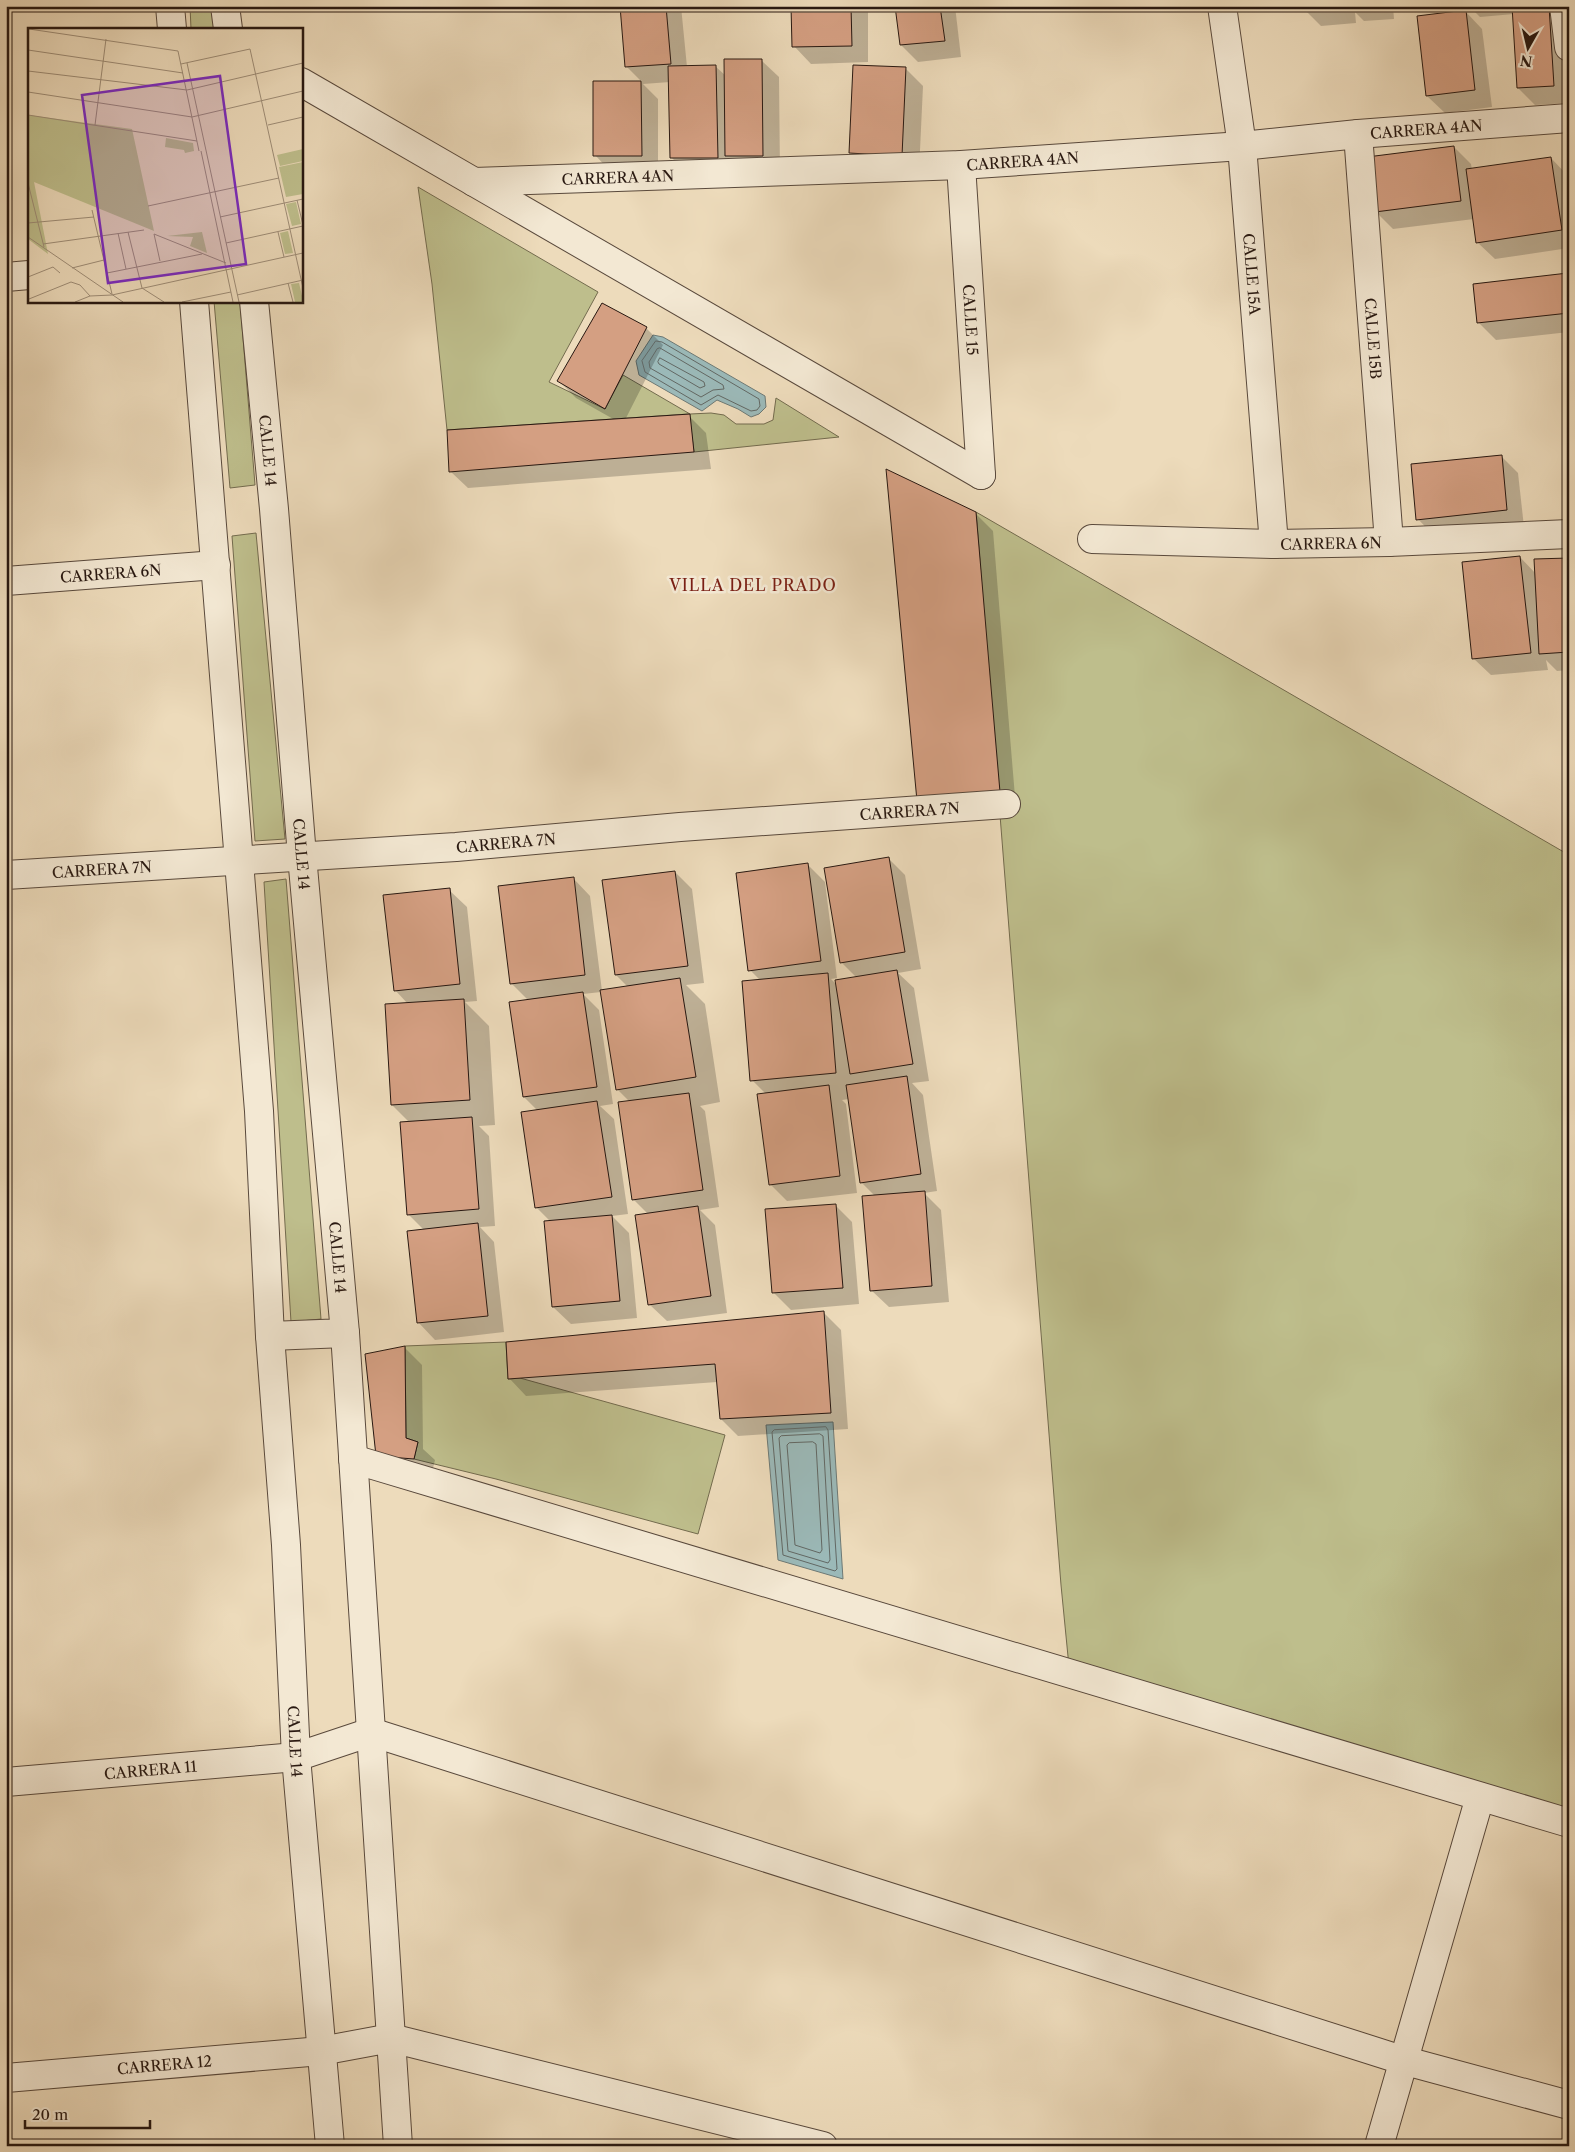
<svg xmlns="http://www.w3.org/2000/svg" width="1575" height="2152" font-family="'Libre Caslon Text',serif">
	<rect width="100%" height="100%" fill="#eddbbb"/>
	<filter id="stains"><feTurbulence type="fractalNoise" baseFrequency=".004" numOctaves="4"/><feColorMatrix values="0 0 0 0 .2 0 0 0 0 .09 0 0 0 0 .02 0 0 0 .5 -.17"/></filter>
	<radialGradient id="worn" r=".72"><stop offset=".6" stop-color="#630" stop-opacity="0"/><stop offset="1" stop-color="#630" stop-opacity=".3"/></radialGradient>
	<g fill="#bebe8c" stroke="#736b4e">
		<polygon points="190,6 214,6 216,29 191,29"/>
		<polygon points="418,187 598,292 549,382 605,409 623,375 690,414 711,413 724,415 736,424 764,424 773,420 776,398 839,437 694,452 689,414 447,430 432,284"/>
		<polygon points="214,301 240,301 255,485 230,488"/>
		<polygon points="976,512 1569,855 1569,1830 1071,1687 1061,1585"/>
		<polygon points="256,533 285,839 255,841 232,536"/>
		<polygon points="286,879 321,1319 291,1322 264,882"/>
		<polygon points="506,1342 508,1379 520,1378 725,1435 698,1534 496,1479 414,1459 418,1442 406,1438 405,1346"/>
	</g>
	<g fill="#9bb9b8" stroke="#6d7975">
		<polygon points="653,335 663,337 765,396 766,407 759,414 751,417 738,409 717,400 702,411 639,375 636,361"/>
		<polygon points="833,1422 843,1579 778,1560 766,1425"/>
	</g>
	<g fill="#0003">
		<polygon points="622,6 681,6 687,67 715,66 726,76 761,60 779,77 780,173 689,175 672,158 670,82 643,84 658,99 658,172 612,173 595,155 594,82 642,82 627,67"/>
		<polygon points="793,6 868,6 868,62 811,64 794,46"/>
		<polygon points="896,6 955,6 961,57 918,62 901,45"/>
		<polygon points="1303,6 1393,6 1394,19 1364,21 1355,12 1356,23 1321,26 1304,9"/>
		<polygon points="1469,6 1558,6 1565,13 1569,103 1535,105 1518,88 1514,14 1480,17"/>
		<polygon points="1465,11 1482,29 1492,107 1445,113 1427,96 1418,17"/>
		<polygon points="905,68 923,86 919,172 868,170 851,153"/>
		<polygon points="1454,147 1471,164 1472,170 1551,158 1568,176 1569,248 1495,259 1477,242 1474,219 1393,229 1376,212"/>
		<polygon points="1567,274 1569,276 1569,332 1496,340 1479,323"/>
		<polygon points="646,328 663,345 625,420 689,416 706,433 711,469 468,488 450,471 615,420 576,398 559,381"/>
		<polygon points="1501,456 1518,473 1524,527 1435,537 1418,519"/>
		<polygon points="975,513 993,531 1016,809 935,817"/>
		<polygon points="1520,557 1536,574 1569,559 1569,670 1557,671 1546,660 1548,670 1491,675 1473,658"/>
		<polygon points="888,858 905,875 921,969 898,973 914,988 929,1081 912,1083 923,1095 937,1191 924,1193 941,1210 949,1302 889,1307 871,1290 876,1197 861,1182 849,1099 842,1100 846,1104 857,1193 787,1201 770,1184 766,1094 752,1080 760,980 750,970 808,865 825,882 837,978 831,979 837,985 857,978 841,962"/>
		<polygon points="675,872 692,889 704,983 686,985 705,1004 720,1102 700,1106 705,1111 719,1207 700,1210 715,1225 727,1313 667,1321 649,1304 649,1215 633,1199 630,1102 617,1089 601,992 583,994 599,1010 613,1104 600,1106 614,1119 628,1214 612,1216 629,1233 637,1318 571,1324 553,1307 551,1222 537,1208 538,1111 524,1097 511,1003 528,1000 511,983 573,878 590,896 602,991 628,987 616,975"/>
		<polygon points="449,890 467,907 477,1001 465,1002 489,1026 495,1125 479,1126 489,1136 495,1226 480,1227 494,1242 504,1332 435,1340 418,1322 424,1230 408,1214 410,1123 392,1105 408,1004 395,990"/>
		<polygon points="835,1205 852,1222 859,1304 791,1310 773,1292"/>
		<polygon points="824,1313 841,1330 848,1429 738,1436 721,1419 717,1382 526,1396 509,1378"/>
		<polygon points="405,1348 422,1365 423,1449 435,1460 431,1476 394,1472"/>
	</g>
	<g fill="none" stroke-linecap="round" stroke-linejoin="round">
		<g stroke="#626864" stroke-width="1">
			<polygon points="656,341 662,342 759,399 760,406 757,410 751,411 718,395 701,405 645,372 642,361"/>
			<polygon points="660,348 723,385 724,389 713,390 701,397 650,368 649,362 657,349"/>
			<polygon points="660,358 704,382 705,386 700,388 659,364 658,362"/>
			<polygon points="826,1427 828,1430 837,1569 835,1571 783,1555 772,1432 774,1430"/>
			<polygon points="820,1434 823,1436 830,1560 828,1563 788,1551 779,1438 781,1436"/>
			<polygon points="813,1442 816,1444 822,1550 820,1553 795,1545 787,1445 789,1443"/>
		</g>
	</g>
	<g fill="#d49f82" stroke="#281811">
		<polygon points="620,6 666,6 671,64 625,67"/>
		<polygon points="791,6 851,6 852,46 792,47"/>
		<polygon points="895,6 940,6 945,41 900,45"/>
		<polygon points="1302,6 1340,6 1302,9"/>
		<polygon points="1512,6 1549,6 1554,86 1517,88"/>
		<polygon points="1466,10 1475,90 1426,96 1417,16"/>
		<polygon points="724,59 762,59 763,156 725,156"/>
		<polygon points="716,65 718,158 670,158 668,66"/>
		<polygon points="853,65 906,67 902,156 849,153"/>
		<polygon points="593,81 641,81 642,156 593,156"/>
		<polygon points="1454,146 1461,201 1375,212 1367,157"/>
		<polygon points="1551,157 1562,230 1476,243 1466,169"/>
		<polygon points="1568,273 1569,313 1477,323 1473,284"/>
		<polygon points="602,303 647,327 605,409 557,381"/>
		<polygon points="690,414 694,452 449,472 447,430"/>
		<polygon points="1502,455 1507,510 1416,520 1411,464"/>
		<polygon points="886,469 976,512 1000,792 917,801"/>
		<polygon points="1520,556 1531,653 1472,659 1462,562"/>
		<polygon points="1569,558 1569,652 1539,654 1534,559"/>
		<polygon points="889,857 905,952 840,963 824,868"/>
		<polygon points="808,863 821,961 748,971 736,873"/>
		<polygon points="675,871 688,966 615,975 602,880"/>
		<polygon points="574,877 585,975 510,984 498,886"/>
		<polygon points="450,888 460,984 394,991 383,895"/>
		<polygon points="897,970 913,1064 850,1074 835,980"/>
		<polygon points="828,973 836,1073 750,1081 742,981"/>
		<polygon points="680,978 696,1077 616,1090 600,990"/>
		<polygon points="583,992 597,1087 523,1097 509,1002"/>
		<polygon points="464,999 470,1100 391,1105 385,1004"/>
		<polygon points="907,1076 921,1174 860,1183 846,1085"/>
		<polygon points="829,1085 840,1176 769,1185 757,1094"/>
		<polygon points="689,1093 703,1190 632,1200 618,1102"/>
		<polygon points="597,1101 612,1197 535,1208 521,1112"/>
		<polygon points="472,1117 479,1209 407,1215 400,1122"/>
		<polygon points="925,1191 932,1286 870,1291 862,1196"/>
		<polygon points="836,1204 843,1288 772,1293 765,1209"/>
		<polygon points="698,1206 711,1296 648,1305 635,1215"/>
		<polygon points="612,1215 620,1301 552,1307 544,1221"/>
		<polygon points="478,1223 488,1316 417,1323 407,1231"/>
		<polygon points="824,1311 831,1413 720,1419 715,1364 508,1379 506,1342"/>
		<polygon points="405,1346 406,1438 418,1442 414,1459 376,1456 365,1354"/>
	</g>
	<g fill="none" stroke-linecap="round" stroke-linejoin="round">
		<defs>
			<g id="minor">
				<polyline points="170,6 172,29"/>
				<polyline points="225,6 228,29"/>
				<path id="s1" d="M1222,6L1242,146L1274,544"/>
				<polyline points="1564,6 1569,47"/>
				<polyline points="301,82 981,475"/>
				<path id="s2" d="M1358,134L1389,542"/>
				<path id="s3" d="M961,165L981,475"/>
				<path id="s4" d="M474,182L961,165L1242,146L1358,134L1569,118"/>
				<polyline points="6,277 29,275"/>
				<path id="s5" d="M194,301L259,1111L270,1336L286,1545L296,1757L330,2146"/>
				<path id="s6" d="M254,301L274,509L302,856L345,1333L270,1336"/>
				<path id="s7" d="M1092,539L1274,544L1389,542L1569,534"/>
				<path id="s8" d="M6,581L216,565"/>
				<path id="s9" d="M6,875L456,847L680,827L1006,804"/>
				<polyline points="345,1333 398,2146"/>
				<polyline points="353,1459 1569,1823"/>
				<path id="s10" d="M6,1782L296,1757L371,1732L1402,2060L1569,2105"/>
				<path id="s11" d="M6,2078L321,2051L391,2038L823,2146"/>
				<polyline points="1379,2146 1480,1797"/>
			</g>
		</defs>
		<use href="#minor" stroke="#59493c" stroke-width="30"/>
		<use href="#minor" stroke="#f3e8d3" stroke-width="28"/>
	</g>
	<g text-anchor="middle" dominant-baseline="central" stroke-width="5" stroke-linejoin="round" paint-order="stroke">
		<g font-size="15" fill="#281811" stroke="#f3e8d3">
			<text stroke="none"><textPath href="#s4" startOffset="954">CARRERA 4AN</textPath></text>
			<text stroke="none"><textPath href="#s4" startOffset="549">CARRERA 4AN</textPath></text>
			<text stroke="none"><textPath href="#s4" startOffset="144">CARRERA 4AN</textPath></text>
			<text stroke="none"><textPath href="#s1" startOffset="270">CALLE 15A</textPath></text>
			<text stroke="none"><textPath href="#s3" startOffset="155">CALLE 15</textPath></text>
			<text stroke="none"><textPath href="#s2" startOffset="205">CALLE 15B</textPath></text>
			<text stroke="none"><textPath href="#s6" startOffset="150">CALLE 14</textPath></text>
			<text stroke="none"><textPath href="#s7" startOffset="239">CARRERA 6N</textPath></text>
			<text stroke="none"><textPath href="#s8" startOffset="105">CARRERA 6N</textPath></text>
			<text stroke="none"><textPath href="#s9" startOffset="906">CARRERA 7N</textPath></text>
			<text stroke="none"><textPath href="#s9" startOffset="501">CARRERA 7N</textPath></text>
			<text stroke="none"><textPath href="#s6" startOffset="555">CALLE 14</textPath></text>
			<text stroke="none"><textPath href="#s9" startOffset="96">CARRERA 7N</textPath></text>
			<text stroke="none"><textPath href="#s6" startOffset="960">CALLE 14</textPath></text>
			<text stroke="none"><textPath href="#s5" startOffset="1444">CALLE 14</textPath></text>
			<text stroke="none"><textPath href="#s10" startOffset="145">CARRERA 11</textPath></text>
			<text stroke="none"><textPath href="#s11" startOffset="159">CARRERA 12</textPath></text>
		</g>
		<g font-size="16" letter-spacing="1" fill="#7a1f14" stroke="#f3e8d3">
			<text x="753" y="585">VILLA DEL PRADO</text>
		</g>
	</g>
	<g transform="translate(28 28)">
		<rect width="275" height="275" fill="#eddbbb"/>
		<path d="M0,87L104,101L126,203L6,154L20,226L0,211ZM138,110L165,115L166,123L157,125L156,122L137,119ZM275,121V133L252,138L249,127ZM275,134V166L258,169L251,139ZM268,174L273,196L264,198L258,176ZM260,203L265,225L257,226L252,205ZM174,204L179,225L162,218L165,209L139,208ZM271,255L275,272V274H267L263,256Z" fill="#bebe8c"/>
		<path fill="none" stroke="#9e8d77" stroke-width="1" d="M1,1L150,23L171,123M0,22L155,45M159,35L211,274M153,36L222,21L275,260M0,43L159,62L275,35M0,64L164,89L275,63M0,87L169,113M67,97L78,11M240,97L275,89M173,123L205,274M0,155L16,219M269,172L275,197M120,178L251,150M64,182L84,266M192,189L275,171M0,195L66,189M100,204L114,260L136,274M250,204L256,229M90,205L98,241M126,206L198,235M126,206L132,233M0,209L95,274M198,215L275,198M15,216L116,202M44,240L76,232M79,245L174,226M0,249L25,239L32,245M260,255L265,274M209,267L275,252M1,271L43,254L52,257L62,268M47,274L62,268L84,267L275,225M154,274L203,264"/>
		<path fill="#7b2cbf" fill-opacity="0.15" stroke="#7b2cbf" stroke-width="2.5" d="M192,48L218,236L80,255L54,67Z"/>
		<rect width="275" height="275" fill="none" stroke="#281811" stroke-width="2.5"/>
	</g>
	<rect width="1575" height="2152" fill="none" stroke="#eddbbb" stroke-width="25"/>
	<rect x="8" y="8" width="1560" height="2137" fill="none" stroke="#281811" stroke-width="2.5"/>
	<rect x="12" y="12" width="1550" height="2127" fill="none" stroke="#281811"/>
	<g transform="translate(1528 48) rotate(188)" stroke="#f3e8d3" stroke-width="4" paint-order="stroke">
	<path d="M0-4L9 19L0 12L-9 19Z" fill="#281811"/>
	<text y="-8" font-size="14" font-weight="bold" text-anchor="middle" fill="#281811">N</text>
	</g>
	<path d="M25 2120v8h125v-8" fill="none" stroke="#281811" stroke-width="2.5"/>
	<text x="32" y="2120" font-size="15" fill="#281811" stroke="#f3e8d3" stroke-width="4" paint-order="stroke">20 m</text>
	<rect width="100%" height="100%" filter="url(#stains)"/>
	<rect width="100%" height="100%" fill="url(#worn)"/>
</svg>
